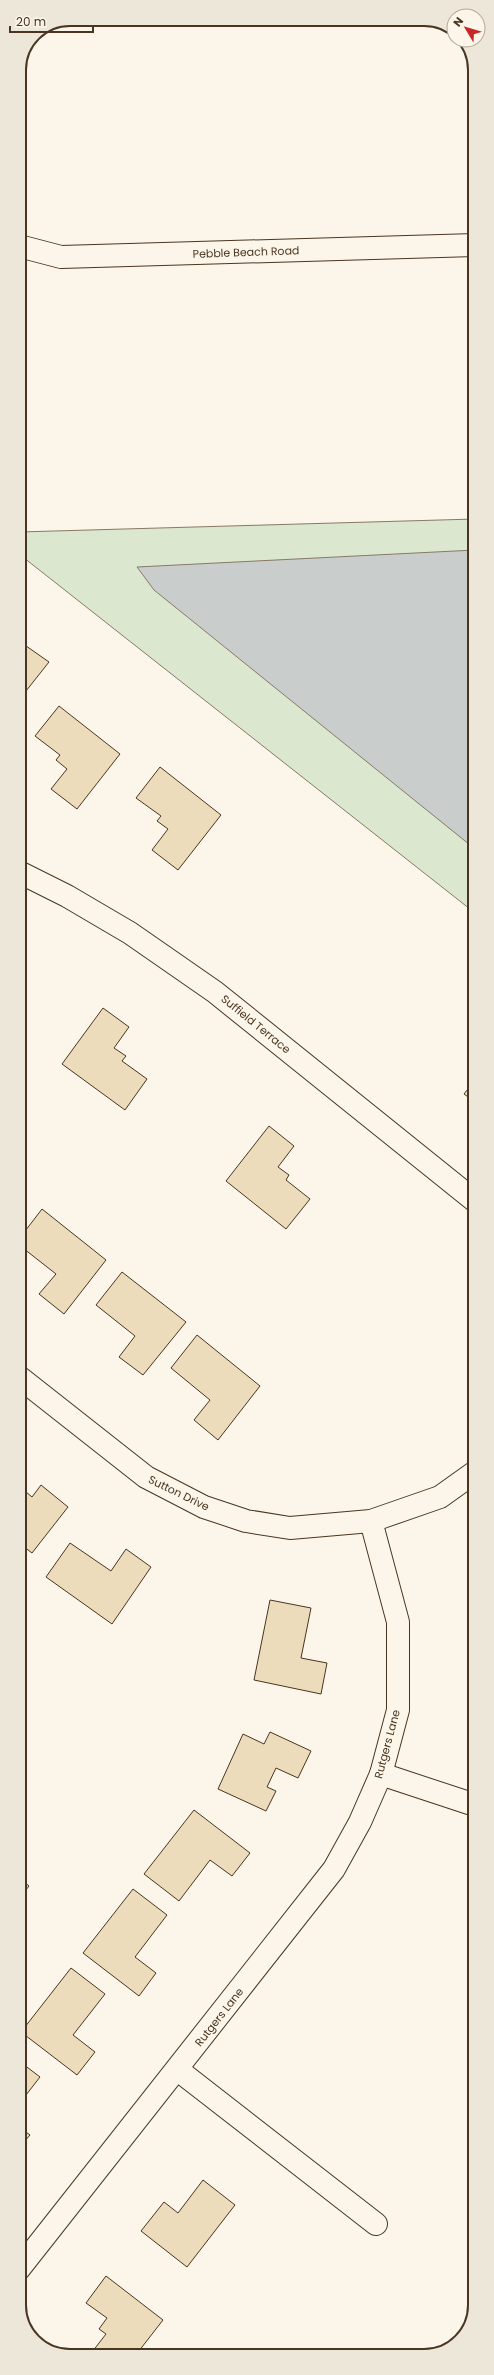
<svg xmlns="http://www.w3.org/2000/svg" width="494" height="2375" font-family="Poppins,sans-serif">
	<rect width="100%" height="100%" fill="#fbf6e9"/>
	<polygon fill="#dce7d0" stroke="#887966" points="475,519 475,913 19,554 19,532"/>
	<polygon fill="#c9cecd" stroke="#887966" points="475,550 475,849 154,590 137,567"/>
	<g fill="#ecdcbc" stroke="#4a3520">
		<polygon points="19,641 49,662 22,696 19,694"/>
		<polygon points="59,706 120,754 77,809 51,789 67,769 56,760 60,755 35,736"/>
		<polygon points="160,767 221,815 178,870 152,850 168,829 157,821 161,816 136,798"/>
		<polygon points="103,1008 129,1027 114,1048 126,1056 122,1061 147,1079 125,1110 62,1064"/>
		<polygon points="475,1080 475,1102 464,1094"/>
		<polygon points="269,1126 294,1146 278,1167 289,1175 286,1180 310,1199 286,1229 226,1181"/>
		<polygon points="19,1192 26,1198 19,1206"/>
		<polygon points="42,1209 106,1260 64,1314 39,1294 56,1274 19,1245 19,1239"/>
		<polygon points="122,1272 186,1322 143,1375 119,1357 135,1336 96,1305"/>
		<polygon points="197,1335 260,1386 218,1440 194,1420 210,1400 171,1368"/>
		<polygon points="41,1485 68,1507 32,1553 19,1543 19,1486 32,1497"/>
		<polygon points="70,1543 111,1571 126,1549 151,1567 112,1624 46,1577"/>
		<polygon points="270,1600 311,1608 301,1658 327,1663 321,1694 254,1680"/>
		<polygon points="270,1732 311,1751 298,1778 276,1768 267,1787 276,1791 266,1811 218,1789 243,1734 264,1744"/>
		<polygon points="194,1810 250,1853 232,1876 210,1860 179,1901 144,1874"/>
		<polygon points="19,1878 29,1886 19,1899"/>
		<polygon points="133,1889 167,1915 135,1957 156,1973 139,1996 83,1953"/>
		<polygon points="71,1968 105,1994 73,2035 95,2052 77,2075 21,2032"/>
		<polygon points="19,2061 40,2077 19,2104"/>
		<polygon points="19,2127 30,2135 19,2148"/>
		<polygon points="203,2180 235,2205 187,2267 141,2231 164,2202 178,2213"/>
		<polygon points="106,2276 163,2320 135,2356 89,2356 106,2334 99,2329 107,2318 86,2303"/>
	</g>
	<g fill="none" stroke-linecap="round" stroke-linejoin="round">
		<defs>
			<g id="minor">
				<polyline points="19,246 61,257 475,245"/>
				<polyline points="19,872 67,896 130,933 215,992 475,1201"/>
				<polyline points="19,1377 146,1477 204,1507 246,1521 290,1528 371,1521 440,1497 475,1472"/>
				<polyline points="381,1774 475,1805"/>
				<polyline points="178,2070 376,2224"/>
				<polyline points="19,2269 334,1869 360,1822 381,1774 398,1710 398,1622 371,1521"/>
			</g>
		</defs>
		<use href="#minor" stroke="#4a3520" stroke-width="24"/>
		<use href="#minor" stroke="#fbf6e9" stroke-width="22"/>
	</g>
	<g text-anchor="middle" dominant-baseline="central" stroke-width="3" stroke-linejoin="round" paint-order="stroke">
		<g font-size="11" fill="#4a3520" stroke="#fbf6e9">
			<text transform="translate(246 252) rotate(-2)">Pebble Beach Road</text>
			<text transform="translate(256 1024) rotate(39)">Suffield Terrace</text>
			<text transform="translate(179 1493) rotate(26)">Sutton Drive</text>
			<text transform="translate(387 1744) rotate(-75)">Rutgers Lane</text>
			<text transform="translate(219 2017) rotate(-52)">Rutgers Lane</text>
		</g>
	</g>
	<path d="M0 0H494V2375H0ZM70 26H424A44 44 0 0 1 468 70V2305A44 44 0 0 1 424 2349H70A44 44 0 0 1 26 2305V70A44 44 0 0 1 70 26Z" fill="#ede7d9" fill-rule="evenodd"/>
	<path fill="none" stroke="#4a3520" stroke-width="2" d="M70 26H424A44 44 0 0 1 468 70V2305A44 44 0 0 1 424 2349H70A44 44 0 0 1 26 2305V70A44 44 0 0 1 70 26Z"/>
	<g transform="translate(466 28) rotate(308)"><circle r="19" fill="#fbf6e9" stroke="#b4a999"/>
	<path d="M0-3L7 15L0 10L-7 15Z" fill="#c62828"/>
	<text y="-6" font-size="11" font-weight="bold" text-anchor="middle" fill="#4a3520">N</text>
	</g>
	<path d="M10 26v6h83v-6" fill="none" stroke="#4a3520" stroke-width="2"/>
	<text x="16" y="26" font-size="12" fill="#4a3520" stroke="#fbf6e9" stroke-width="3" paint-order="stroke">20 m</text>
</svg>
